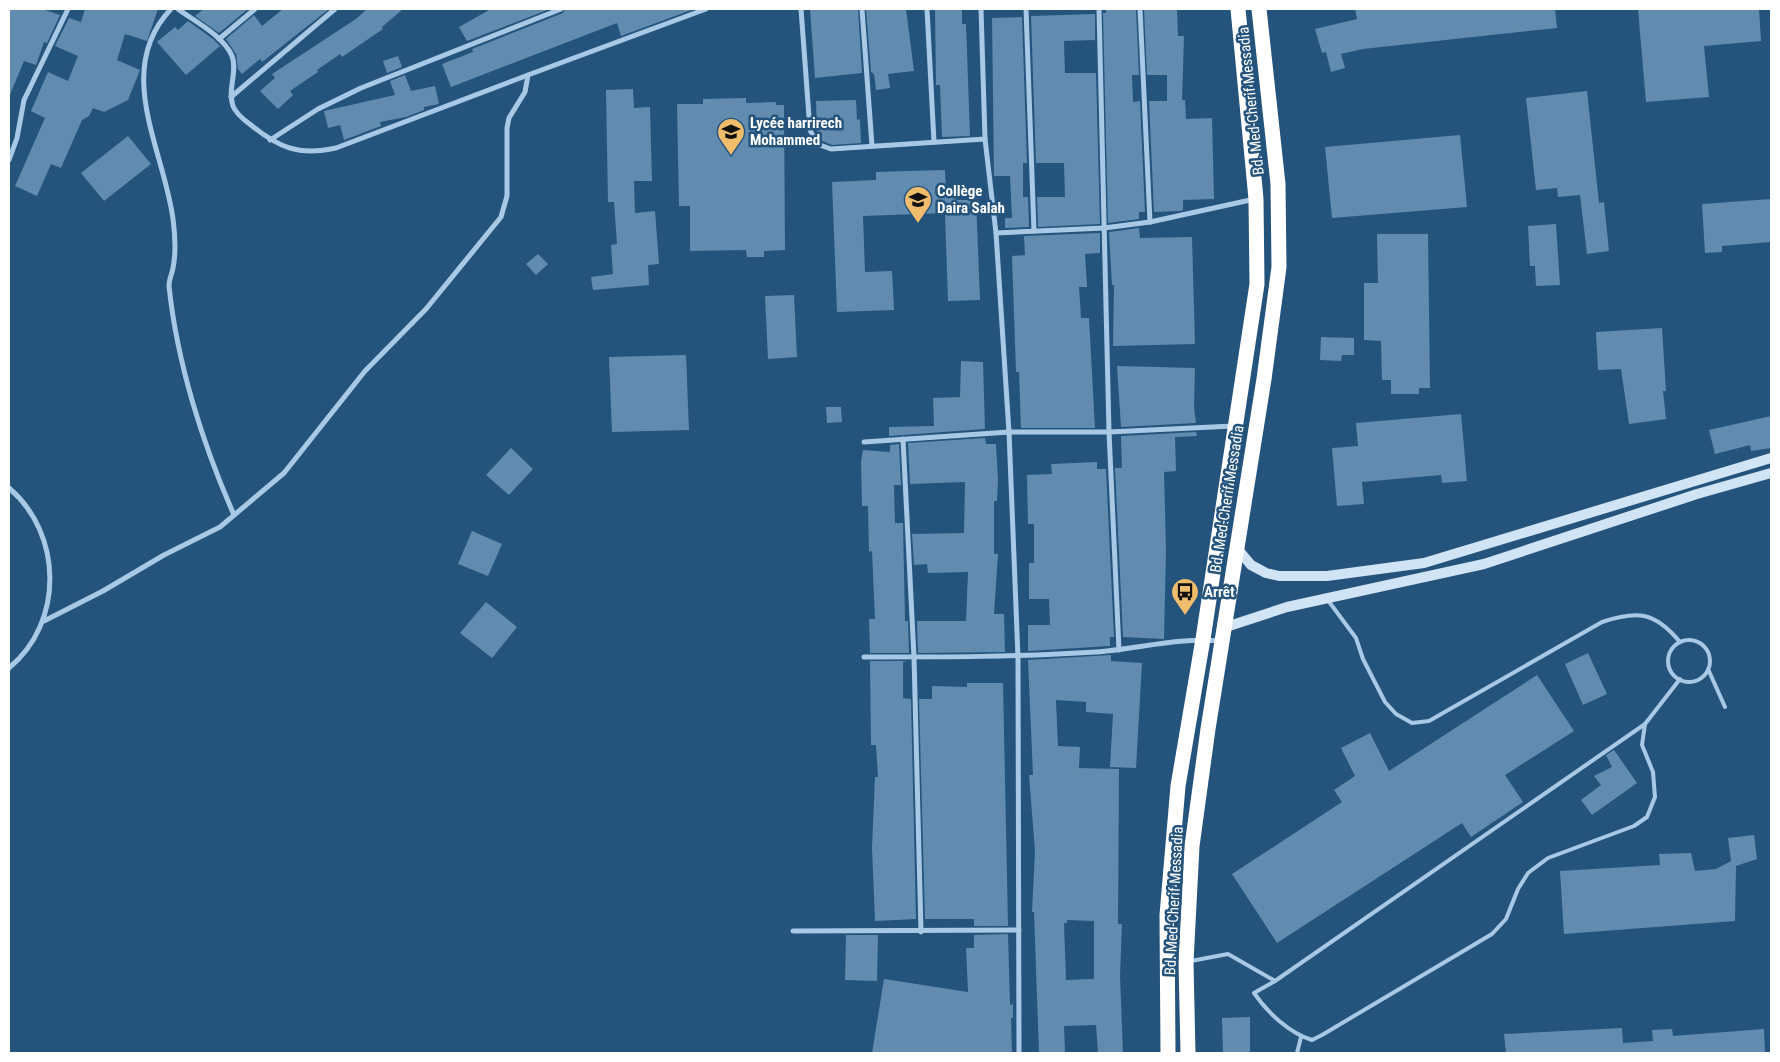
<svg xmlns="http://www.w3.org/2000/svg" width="1780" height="1062" font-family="'Roboto Condensed',sans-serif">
	<rect width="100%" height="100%" fill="#24537c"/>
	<g fill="#618caf" fill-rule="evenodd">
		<polygon points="9,9 42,9 60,15 47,43 44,42 36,65 24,61 9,97"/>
		<polygon points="85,9 158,9 147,41 125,34 117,60 140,70 128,100 104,112 93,108 89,116 82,120 61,168 51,164 37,196 15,186 45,118 31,111 48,72 68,81 78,56 55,46 69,18 81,22"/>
		<polygon points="204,9 248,9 219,33 195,16"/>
		<polygon points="283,9 329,9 262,62 260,59 242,74 238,69 236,54 226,39 254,15 262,26"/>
		<polygon points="367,9 403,9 382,27 383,29 342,57 340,54 317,70 318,72 290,91 293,95 278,109 260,91 275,78 272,74 356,19"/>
		<polygon points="491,9 550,9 467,41 459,27"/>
		<polygon points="565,9 694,9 621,36 617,23 451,87 442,64 473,52 472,49 563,13"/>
		<polygon points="810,9 858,9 862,73 815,78"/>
		<polygon points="866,9 906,9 914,71 888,74 890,88 876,90 874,74 871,72"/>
		<polygon points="935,9 962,9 962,24 966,24 970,136 942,137 940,85 936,85"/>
		<polygon points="1106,9 1136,9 1139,75 1132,75 1133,102 1140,101 1145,212 1139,212 1139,219 1108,223 1103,13 1106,13"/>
		<polygon points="1144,9 1177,9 1178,36 1184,36 1182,100 1185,100 1186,119 1212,118 1214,199 1183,200 1183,210 1180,211 1154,212 1149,101 1167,101 1167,75 1147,75"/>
		<polygon points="1355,9 1555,9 1557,28 1363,49 1341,54 1345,68 1331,72 1326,52 1322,53 1315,29 1357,19"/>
		<polygon points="1638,9 1759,9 1761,41 1704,46 1709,97 1646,102"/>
		<polygon points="1095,14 1095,40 1064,41 1065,73 1096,73 1100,224 1038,227 1037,197 1065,197 1064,163 1036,163 1031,16"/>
		<polygon points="1022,17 1027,163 1023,163 1023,197 1028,197 1029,227 1005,228 1005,218 1012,218 1010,176 994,176 992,18"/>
		<polygon points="188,21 213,39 219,45 226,55 220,46 186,75 157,42 175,27 178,30"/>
		<polygon points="398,56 402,67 387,73 383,61"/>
		<polygon points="405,75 411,91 435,86 439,104 424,107 424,110 406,117 380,122 381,126 344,140 340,125 328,128 324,111 395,95 390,81"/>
		<polygon points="633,89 634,108 650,107 652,181 634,181 635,213 655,211 659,264 648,265 649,285 593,290 591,277 613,274 611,245 617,244 614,202 608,202 606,90"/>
		<polygon points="1587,91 1599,203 1604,202 1609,251 1587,254 1580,195 1558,197 1557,188 1536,190 1526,98"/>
		<polygon points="746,98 746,103 776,102 776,105 784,105 785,250 764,251 764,257 747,257 746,250 690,251 690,206 679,206 677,104 703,104 703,99"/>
		<polygon points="856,100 857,120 860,119 861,143 832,145 820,140 817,134 816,101"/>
		<polygon points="1460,135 1467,207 1332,218 1325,147"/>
		<polygon points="128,136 151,164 104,201 81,173"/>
		<polygon points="945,170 946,191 955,191 956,200 976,200 980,300 948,301 945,213 863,216 865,272 892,271 894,310 837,312 832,182 876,180 876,172"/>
		<polygon points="1771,199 1771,242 1722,246 1722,252 1705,253 1702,204"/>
		<polygon points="1556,224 1560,285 1536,286 1535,266 1530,266 1528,226"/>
		<polygon points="1139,228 1140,238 1192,237 1195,344 1113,346 1114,285 1112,285 1109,232"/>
		<polygon points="1100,233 1100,253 1085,254 1087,287 1079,287 1081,318 1089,318 1095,428 1021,428 1019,372 1016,372 1012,256 1025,255 1024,236"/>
		<polygon points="1377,234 1428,234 1430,388 1419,388 1419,394 1391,394 1391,380 1382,380 1381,341 1364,340 1364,283 1378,283"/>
		<polygon points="538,254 548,264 536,275 526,264"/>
		<polygon points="794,295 797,357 768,359 765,296"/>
		<polygon points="1662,328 1666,391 1663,391 1666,419 1629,424 1621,369 1598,370 1596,332"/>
		<polygon points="1321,337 1354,338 1354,355 1342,355 1341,361 1320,360"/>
		<polygon points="686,355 689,430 612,432 609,357"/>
		<polygon points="961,361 983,362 985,429 889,436 889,427 934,426 933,398 960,397"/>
		<polygon points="1117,366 1195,368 1194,407 1196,423 1121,427"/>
		<polygon points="826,407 841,407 842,422 827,423"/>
		<polygon points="1461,414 1467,481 1442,483 1441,475 1362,482 1364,504 1337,506 1332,448 1358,446 1356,423"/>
		<polygon points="1771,416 1771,448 1751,451 1750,445 1715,454 1709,430"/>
		<polygon points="1196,432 1197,436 1175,437 1176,471 1164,472 1166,550 1164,639 1123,637 1115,468 1122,468 1121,436"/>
		<polygon points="985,438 986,444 996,444 998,480 997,501 994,501 994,554 998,554 994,614 1004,614 1005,652 918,653 917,621 966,621 968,572 928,573 927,564 914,565 912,534 964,533 965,482 910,484 908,443"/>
		<polygon points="899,444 901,485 894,485 895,523 903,523 905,621 908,621 909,653 870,653 869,619 875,619 872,551 869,552 868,506 862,506 861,462 863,450 890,452 890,445"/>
		<polygon points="511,448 533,469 509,495 486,475"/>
		<polygon points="1097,462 1097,469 1106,469 1114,637 1110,637 1110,646 1028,651 1028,625 1050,625 1049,599 1029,599 1029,563 1034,563 1034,524 1028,524 1027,475 1052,474 1051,464"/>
		<polygon points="472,531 502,544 488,576 458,564"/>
		<polygon points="486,602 517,627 492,658 460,633"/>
		<polygon points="1588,653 1607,694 1583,705 1565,664"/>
		<path d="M1111,655V661L1142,663L1136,768L1110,767L1113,714L1086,712V702L1056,700L1058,746L1080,747L1079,768L1119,769L1118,924H1122L1120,976L1123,1053H1098L1096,1025L1064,1026L1065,1053H1039L1034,912H1032L1035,851L1029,775H1033L1028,660ZM1067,920L1094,921V979L1066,980L1064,923H1067Z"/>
		<polygon points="870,661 907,661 903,662 903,698 911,699 916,919 875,921 872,848 875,777 878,777 876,745 871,745"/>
		<polygon points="1537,675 1574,731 1505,775 1523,802 1471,837 1462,823 1277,943 1232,874 1342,802 1334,790 1355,776 1341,748 1370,733 1389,771"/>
		<polygon points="967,683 1003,683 1008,926 974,926 974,919 925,919 919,699 932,699 932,686 967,687"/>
		<polygon points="1614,750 1637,783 1592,815 1581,800 1601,785 1594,776 1612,767 1606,755"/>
		<polygon points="1754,835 1757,859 1736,866 1735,921 1564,934 1560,871 1660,865 1659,854 1691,853 1695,871 1716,869 1731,861 1728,838"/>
		<polygon points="1008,934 1010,1005 1013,1004 1013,1018 1011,1018 1012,1053 872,1053 884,979 968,992 966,948 974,948 974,935"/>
		<polygon points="846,935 878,935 877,981 845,980"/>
		<polygon points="1250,1017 1250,1053 1223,1053 1222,1018"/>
		<polygon points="1622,1028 1623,1043 1653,1041 1652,1030 1672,1029 1673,1036 1764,1029 1765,1053 1506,1053 1504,1034"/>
	</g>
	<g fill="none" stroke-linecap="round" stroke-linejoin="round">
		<g stroke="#a8c9e5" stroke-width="4">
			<path d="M1327,599L1356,638L1363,659L1385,702L1396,714L1412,723L1429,721L1602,622C1638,610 1655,612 1680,642"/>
			<circle cx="1689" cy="661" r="21"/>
			<polyline points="1708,669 1725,707"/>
			<path d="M1191,961L1228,954L1275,981L1254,993C1267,1012 1289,1033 1312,1040L1322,1035L1492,934L1506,919L1518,889L1528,873L1548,858L1634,826L1647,817L1655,797L1653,772L1642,745L1645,724"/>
			<polyline points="1275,981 1645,724 1680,679"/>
			<polyline points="1297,1053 1301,1037"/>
		</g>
		<g stroke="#a8c9e5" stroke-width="5">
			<path d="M171,9C113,70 164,150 173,219C175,234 176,253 173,268C172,274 169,279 169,286C177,363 203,445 234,515"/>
			<path d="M178,9C194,21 224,36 232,56C238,72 227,89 233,106C236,114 244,120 251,125C279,148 299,156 336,148L528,75"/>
			<polyline points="801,9 810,130 817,144 831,149 985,139"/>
			<polyline points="862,9 872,146"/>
			<polyline points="927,9 934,142"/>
			<polyline points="981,9 985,139 996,233 1009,432 1018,657 1019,1053"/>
			<polyline points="1026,9 1034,231"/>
			<polyline points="1099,9 1109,432 1119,650"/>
			<polyline points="1140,9 1150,222"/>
			<polyline points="219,39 255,9"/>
			<polyline points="231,97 335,9"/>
			<polyline points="270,140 318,109 361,88 561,9"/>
			<polyline points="9,160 17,138 24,100 68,9"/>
			<polyline points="996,233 1104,228 1150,222 1255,199"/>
			<polyline points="903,439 914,657 921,932"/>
			<polyline points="864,442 1009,432 1109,432 1233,426"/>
			<path d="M9,488C63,534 64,623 9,668"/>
			<polyline points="44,621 103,591 164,555 220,527 284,473 365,371 426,309 501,217 507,196 507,128 509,118 525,92 528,75 706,9"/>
			<path d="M864,657C942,657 1019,657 1096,652C1137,649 1179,637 1220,641"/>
			<polyline points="793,931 1019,930"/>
		</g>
		<g stroke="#d1e4f5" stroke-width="10">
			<polyline points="1236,547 1251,565 1266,573 1279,576 1327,576 1424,563 1771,458"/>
			<polyline points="1226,627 1287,607 1484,564 1697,494 1771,473"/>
		</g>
		<g stroke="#fff" stroke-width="15">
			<polyline points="1168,1053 1167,915 1178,786 1203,639 1257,284 1256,199 1238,9"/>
			<polyline points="1188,1053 1186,962 1192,846 1208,729 1264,379 1279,267 1278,184 1259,9"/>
		</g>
	</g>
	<defs>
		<symbol id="university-pin" viewBox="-11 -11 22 30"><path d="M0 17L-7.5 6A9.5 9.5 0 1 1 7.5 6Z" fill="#f0bd6c" stroke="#24537c"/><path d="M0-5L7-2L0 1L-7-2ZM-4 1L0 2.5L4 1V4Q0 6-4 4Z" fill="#111"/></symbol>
		<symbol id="school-pin" viewBox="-11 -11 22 30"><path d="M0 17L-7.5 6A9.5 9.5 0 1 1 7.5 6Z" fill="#f0bd6c" stroke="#24537c"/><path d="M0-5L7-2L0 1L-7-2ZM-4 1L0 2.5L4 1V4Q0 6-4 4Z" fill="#111"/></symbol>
		<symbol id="bus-pin" viewBox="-11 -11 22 30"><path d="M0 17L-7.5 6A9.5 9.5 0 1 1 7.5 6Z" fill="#f0bd6c" stroke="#24537c"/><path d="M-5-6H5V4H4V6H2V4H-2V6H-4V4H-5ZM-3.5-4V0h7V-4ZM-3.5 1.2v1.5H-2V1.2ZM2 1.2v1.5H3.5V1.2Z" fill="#111"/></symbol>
	</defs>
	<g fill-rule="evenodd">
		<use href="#university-pin" x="715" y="116" width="32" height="43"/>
		<use href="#school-pin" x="902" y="184" width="32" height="43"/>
		<use href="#bus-pin" x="1169" y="576" width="32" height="43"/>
	</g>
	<g text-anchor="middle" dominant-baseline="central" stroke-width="5" stroke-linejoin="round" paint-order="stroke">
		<g font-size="15" fill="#fff" stroke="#24537c">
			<text transform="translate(1251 101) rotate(-96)">Bd. Med-Cherif Messadia</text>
			<text transform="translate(1227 499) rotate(-81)">Bd. Med-Cherif Messadia</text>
			<text transform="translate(1174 901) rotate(-87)">Bd. Med-Cherif Messadia</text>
		</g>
		<g font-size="15" font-weight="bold" fill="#fff" stroke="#24537c" text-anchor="start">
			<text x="750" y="123">Lycée harrirech<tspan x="750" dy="17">Mohammed</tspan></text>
			<text x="937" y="191">Collège<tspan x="937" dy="17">Daira Salah</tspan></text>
			<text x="1204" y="592">Arrêt</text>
		</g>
	</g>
	<rect width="1780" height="1062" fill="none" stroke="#ffffff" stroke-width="20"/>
</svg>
